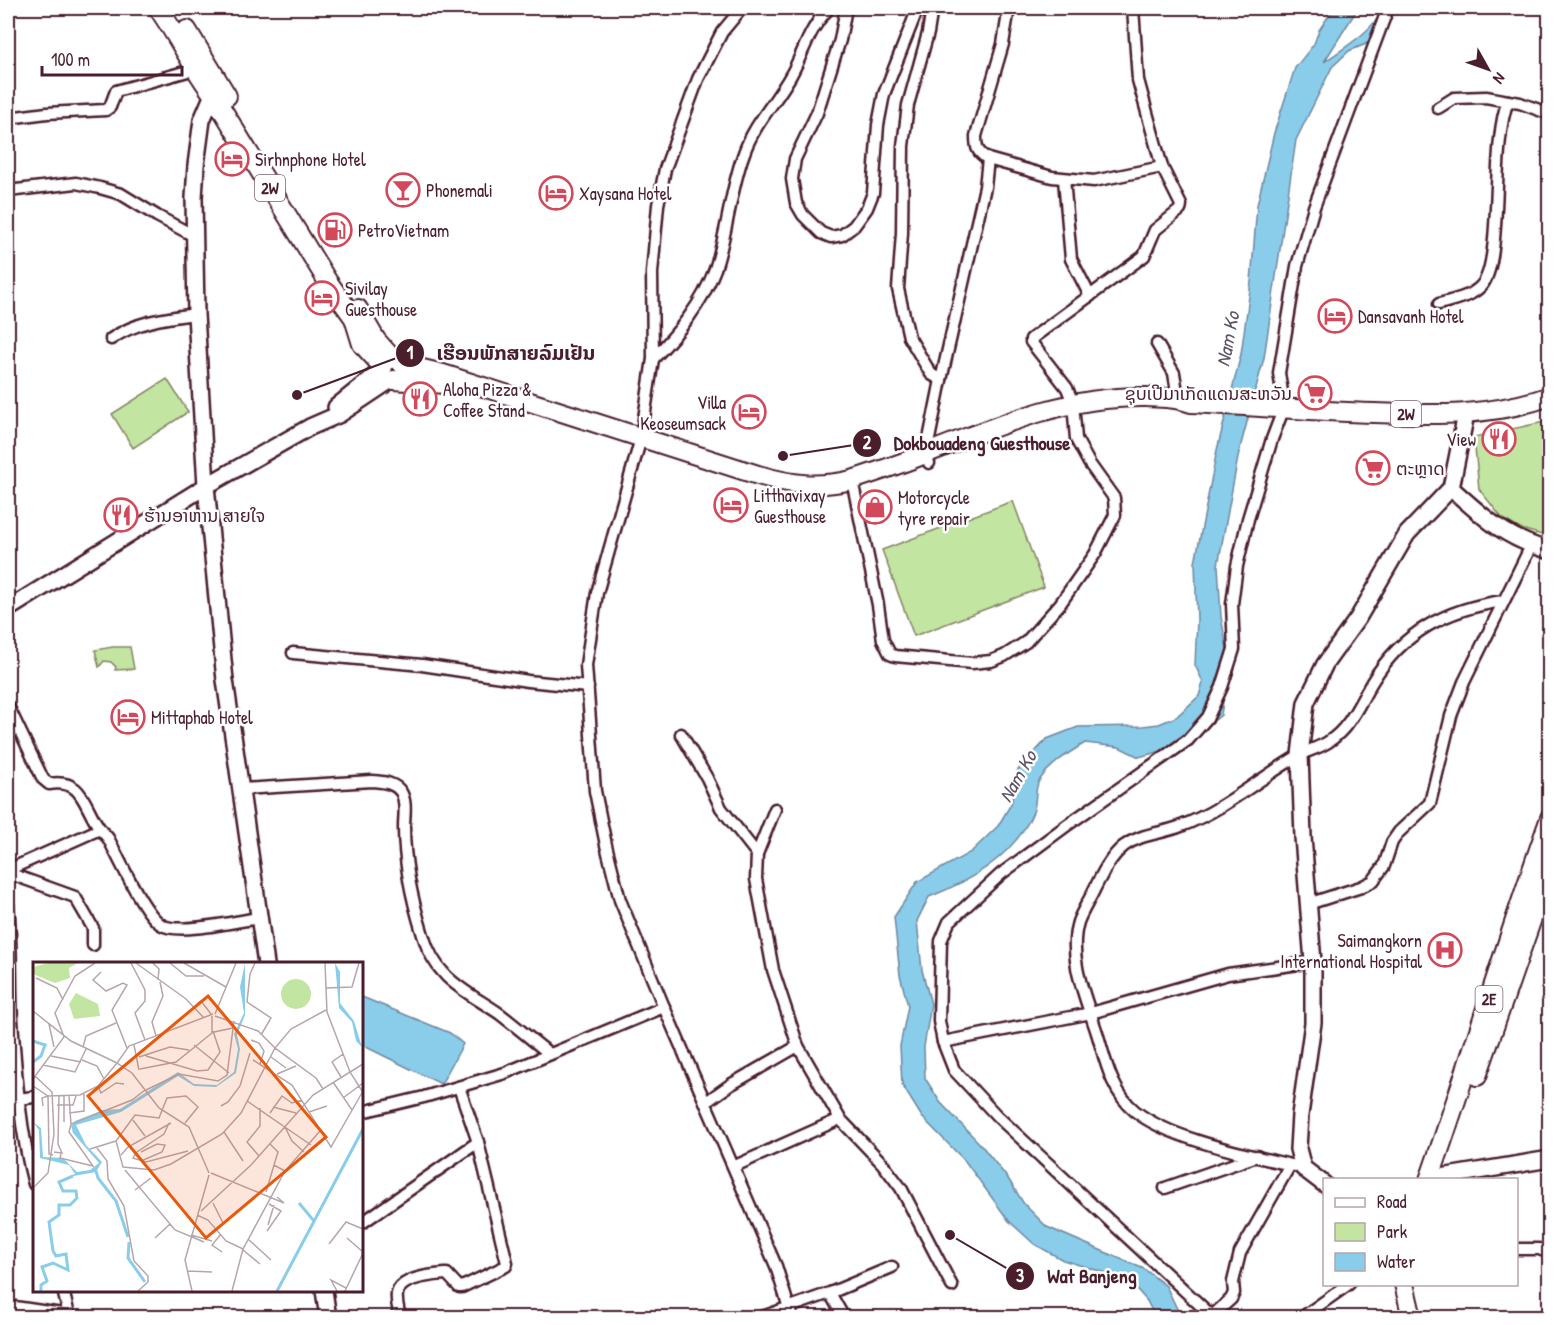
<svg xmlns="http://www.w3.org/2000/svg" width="1557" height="1325" font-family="'Patrick Hand','Noto Sans Lao',sans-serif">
	<rect width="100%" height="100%" fill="#fff"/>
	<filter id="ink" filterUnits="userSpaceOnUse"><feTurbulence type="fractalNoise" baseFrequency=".0167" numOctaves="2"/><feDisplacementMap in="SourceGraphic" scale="12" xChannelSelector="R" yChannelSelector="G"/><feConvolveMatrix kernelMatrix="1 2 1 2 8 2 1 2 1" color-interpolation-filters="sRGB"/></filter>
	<g filter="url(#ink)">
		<g fill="#c2e6a1" stroke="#868266" stroke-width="1.5">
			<polygon points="167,379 188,412 133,448 112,414"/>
			<polygon points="1549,421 1550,421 1549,537 1518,528 1502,518 1479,489 1474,437"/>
			<polygon points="1013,501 1044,587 914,636 882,550"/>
			<polygon points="113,647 130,647 134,669 115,670 116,667 111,662 104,661 99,667 95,650"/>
		</g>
		<g fill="#89cdea" stroke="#70879e" stroke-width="1.5">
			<path d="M1334,8H1358L1324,62C1345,47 1372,32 1384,8L1387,22L1366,44L1349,51L1332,67L1296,140L1264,358L1239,452L1218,565L1221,617L1229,660L1221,715L1209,725L1165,750L1139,757L1119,747L1085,743C1070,752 1049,765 1039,781C1034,790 1037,803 1033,812C1015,856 971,881 929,897L917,921L922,970L931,1004L924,1047L925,1078L940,1102L982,1146L1009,1180L1024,1204L1047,1227L1144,1269L1166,1286L1181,1317H1155L1147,1301L1131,1283L1106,1273L1063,1260L1034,1244L1009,1221L965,1161L922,1117L902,1085L900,1046L908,1006L900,975L894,917L917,882L971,852L998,826L1011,804L1017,771L1047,739L1078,727L1143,726L1159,724L1176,717L1199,696L1203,682L1195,665L1197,620L1195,563L1217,450L1241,354L1251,282L1257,205L1274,133L1295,68L1314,44L1319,30Z"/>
			<polygon points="362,997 450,1033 463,1044 441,1084 362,1045"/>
		</g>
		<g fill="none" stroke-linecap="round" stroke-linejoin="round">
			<defs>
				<g id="street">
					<polyline points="742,8 722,32 698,79 665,169 658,205 652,273 653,359 641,438 597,593 586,665 595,791 606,845 620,900 664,1007 776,1266 792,1318"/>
					<polyline points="846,8 840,40 817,113 795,159 792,179 796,203 803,215 821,233 831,237 842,235 854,226 867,208 873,193 878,125 884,94 918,8"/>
					<polyline points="932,8 928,33 908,105 903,146 902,233 898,289 909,337 931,374 941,380"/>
					<path d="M1009,8L1003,44L976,136C976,148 977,152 988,159L1052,177L1094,181L1162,167"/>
					<polyline points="1438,108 1454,98 1486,97 1508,101"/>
					<polyline points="8,118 47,113 106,110 110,107 116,91 195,69 199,66"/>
					<polyline points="1064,179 1071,259 1090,296"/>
					<polyline points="8,191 76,183 100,188 121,194 157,216 196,237"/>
					<path d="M1439,304C1453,300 1471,297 1481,286C1504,263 1490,144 1508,101L1520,103L1550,114"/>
					<path d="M111,339C137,321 166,318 196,314"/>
					<polyline points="1157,344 1174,373 1178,398"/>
					<path d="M653,359C679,332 702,304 715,269C728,231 730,190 744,153C754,124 776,102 791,75C805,50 808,30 829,8"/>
					<polyline points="1285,410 1279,373 1297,266 1314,207 1388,8"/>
					<polyline points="929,463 926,454 941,380 985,187 988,159"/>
					<polyline points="852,480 878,605 883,640 890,654 895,656 972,663 991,661 1004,656 1026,642 1060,604 1095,554 1115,515 1114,498 1089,463 1076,439 1073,403 1067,388 1031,342 1031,339 1144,256 1155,230 1180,210 1181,205 1162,167 1138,80 1133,8"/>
					<polyline points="293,653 422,665 528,681 588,687"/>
					<path d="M8,706L43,779L49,784C84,778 83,806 100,829L8,870"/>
					<polyline points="681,734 707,778 721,808 757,854"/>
					<path d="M242,789L372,781C382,782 394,782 401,792C407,802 404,816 404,827C404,864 412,900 423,935C436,980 465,990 500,1014C517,1027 533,1041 550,1054"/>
					<polyline points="775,809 757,854 756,879 773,970 798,1046 840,1119 882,1163 901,1188 952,1286"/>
					<path d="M100,829L108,838C119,858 144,915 162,925C178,935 238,921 258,918"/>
					<polyline points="8,873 75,897 93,928 93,945"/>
					<path d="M8,904C12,943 10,981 12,1020C16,1075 20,1131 34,1184"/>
					<polyline points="1308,904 1361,887 1373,881 1384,866 1392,842 1399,832 1430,803 1451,716 1464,682 1531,546"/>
					<polyline points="943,1042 1091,1013 1228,974 1313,962"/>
					<polyline points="18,1099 34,1097"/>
					<polyline points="706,1102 730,1085 798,1046"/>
					<polyline points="362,1112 424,1097 505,1073 664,1007"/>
					<polyline points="735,1166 840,1119"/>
					<path d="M1303,1168C1256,1156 1172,1141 1135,1111C1112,1092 1106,1063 1098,1036C1087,1001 1067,959 1078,922C1082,911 1090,899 1095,888C1102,874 1111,856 1124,846C1142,833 1162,834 1181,826C1224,810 1260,778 1298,756C1308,750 1319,748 1328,742C1350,728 1359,704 1372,682C1402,632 1447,609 1503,601"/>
					<polyline points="1165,1188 1257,1156"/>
					<polyline points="362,1223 478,1142"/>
					<polyline points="1516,1249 1539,1249 1550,1253"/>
					<polyline points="63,1290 69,1315"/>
					<polyline points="830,1293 844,1318"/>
					<polyline points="8,1306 69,1315 73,1318"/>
					<polyline points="1212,1316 1231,1299 1234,1293 1233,1282 1240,1253 1290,1165"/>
					<path d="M395,1318L399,1313C398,1307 396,1300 397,1294C400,1277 434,1275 447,1274L459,1287H462L506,1266L507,1263L478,1142L459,1087"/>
					<polyline points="759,1318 830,1293 892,1267"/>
					<polyline points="1214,1318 997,1116 954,1070 943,1042 939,1021 941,941 949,922 1001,874 1066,826 1188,740 1208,717 1222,687 1234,649 1232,604 1237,566 1248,519 1272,439 1283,410"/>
					<polyline points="1301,1318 1349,1284"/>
				</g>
				<g id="secondary">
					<polyline points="217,85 202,120 196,165 194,198 196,314 206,486 225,680 266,964"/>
					<polyline points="336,407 382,370"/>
					<path d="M1466,414L1451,488C1484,518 1505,538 1550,551"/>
					<polyline points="8,609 206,486 310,427 340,414 391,380"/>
					<polyline points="1429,1179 1550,1159"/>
					<polyline points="1324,1184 1303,1168 1298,1149 1300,1115 1313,1023 1313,962 1303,837 1300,755 1306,703 1325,664 1358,618 1407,534 1451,488"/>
					<polyline points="324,1290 328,1318"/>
				</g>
				<g id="highway">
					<path d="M158,8C177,35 192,66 212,93L328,282L354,318L362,344L383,367"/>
					<polyline points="187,30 227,96"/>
					<polyline points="358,309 376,340 393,359"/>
					<path d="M402,364L443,374L758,475C793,485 816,488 852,480C876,472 901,464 925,454C999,425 1065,396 1146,397C1162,398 1176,397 1191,403C1252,406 1313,411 1374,413C1434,415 1492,417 1550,396"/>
					<polyline points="394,380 445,384"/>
					<polyline points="1477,1076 1536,907 1550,863"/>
					<path d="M1429,1180C1471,1060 1507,938 1550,818"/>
					<polyline points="1404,1284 1412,1318"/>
				</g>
			</defs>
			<use href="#street" stroke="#4a1f2b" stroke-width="15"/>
			<use href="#secondary" stroke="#4a1f2b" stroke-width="20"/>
			<use href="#highway" stroke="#4a1f2b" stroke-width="22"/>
			<use href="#street" stroke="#fff" stroke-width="10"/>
			<use href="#secondary" stroke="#fff" stroke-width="15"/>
			<use href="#highway" stroke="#fff" stroke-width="18"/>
		</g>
	</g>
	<defs>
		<symbol id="hotel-ring" viewBox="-11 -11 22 22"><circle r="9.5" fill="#fff" stroke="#d1495b" stroke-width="1.5"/><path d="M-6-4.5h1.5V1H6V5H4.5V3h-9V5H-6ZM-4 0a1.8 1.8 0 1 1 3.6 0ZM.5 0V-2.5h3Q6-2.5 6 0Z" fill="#d1495b"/></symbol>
		<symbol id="bar-ring" viewBox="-11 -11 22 22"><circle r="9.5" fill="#fff" stroke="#d1495b" stroke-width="1.5"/><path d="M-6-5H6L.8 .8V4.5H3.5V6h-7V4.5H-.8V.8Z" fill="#d1495b"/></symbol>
		<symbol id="fuel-ring" viewBox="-11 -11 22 22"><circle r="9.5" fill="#fff" stroke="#d1495b" stroke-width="1.5"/><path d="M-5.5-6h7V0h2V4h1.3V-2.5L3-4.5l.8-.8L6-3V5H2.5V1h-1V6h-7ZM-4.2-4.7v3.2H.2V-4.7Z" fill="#d1495b"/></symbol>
		<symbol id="supermarket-ring" viewBox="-11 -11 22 22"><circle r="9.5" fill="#fff" stroke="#d1495b" stroke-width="1.5"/><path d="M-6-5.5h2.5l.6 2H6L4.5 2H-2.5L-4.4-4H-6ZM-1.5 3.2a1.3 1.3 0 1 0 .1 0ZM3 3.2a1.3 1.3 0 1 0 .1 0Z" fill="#d1495b"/></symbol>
		<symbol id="restaurant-ring" viewBox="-11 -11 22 22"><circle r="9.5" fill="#fff" stroke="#d1495b" stroke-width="1.5"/><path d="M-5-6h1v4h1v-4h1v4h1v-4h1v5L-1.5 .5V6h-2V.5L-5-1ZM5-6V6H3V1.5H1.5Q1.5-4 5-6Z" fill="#d1495b"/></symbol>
		<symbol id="shop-ring" viewBox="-11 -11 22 22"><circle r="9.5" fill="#fff" stroke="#d1495b" stroke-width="1.5"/><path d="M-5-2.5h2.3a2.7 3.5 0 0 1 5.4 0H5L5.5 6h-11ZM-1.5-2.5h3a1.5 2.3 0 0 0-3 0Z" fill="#d1495b"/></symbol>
		<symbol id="hospital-ring" viewBox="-11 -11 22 22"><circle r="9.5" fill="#fff" stroke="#d1495b" stroke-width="1.5"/><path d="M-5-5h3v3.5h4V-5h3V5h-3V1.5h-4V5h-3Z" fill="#d1495b"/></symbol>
	</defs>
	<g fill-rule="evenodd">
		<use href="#hotel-ring" x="213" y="140" width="38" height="38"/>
		<use href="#bar-ring" x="384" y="171" width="38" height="38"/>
		<use href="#hotel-ring" x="537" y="174" width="38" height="38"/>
		<use href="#fuel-ring" x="316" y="211" width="38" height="38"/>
		<use href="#hotel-ring" x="303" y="279" width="38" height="38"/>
		<use href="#hotel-ring" x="1316" y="297" width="38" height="38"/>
		<use href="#supermarket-ring" x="1296" y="374" width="38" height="38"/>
		<use href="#restaurant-ring" x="401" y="380" width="38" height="38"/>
		<use href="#hotel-ring" x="730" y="393" width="38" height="38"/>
		<use href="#restaurant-ring" x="1480" y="420" width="38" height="38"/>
		<use href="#supermarket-ring" x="1354" y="449" width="38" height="38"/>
		<use href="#hotel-ring" x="712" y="486" width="38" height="38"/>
		<use href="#shop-ring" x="856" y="488" width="38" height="38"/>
		<use href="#restaurant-ring" x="102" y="496" width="38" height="38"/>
		<use href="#hotel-ring" x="109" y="698" width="38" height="38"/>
		<use href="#hospital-ring" x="1426" y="931" width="38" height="38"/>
	</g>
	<g text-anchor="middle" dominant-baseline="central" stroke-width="5" stroke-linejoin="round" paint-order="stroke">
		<g fill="#fff" stroke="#80626b" stroke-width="1.5">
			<rect x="255" y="175" width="30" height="26" rx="4.5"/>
			<rect x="1391" y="401" width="30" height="26" rx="4.5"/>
			<rect x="1475.5" y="986" width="27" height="26" rx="4.5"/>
		</g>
		<g font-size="16" font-weight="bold" fill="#4a1f2b">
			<text x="270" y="188">2W</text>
			<text x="1406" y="414">2W</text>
			<text x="1489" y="999">2E</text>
		</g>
		<g font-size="18" fill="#4a1f2b" stroke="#fff" text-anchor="start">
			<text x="255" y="159">Sirhnphone Hotel</text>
			<text x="426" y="190">Phonemali</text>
			<text x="579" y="193">Xaysana Hotel</text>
			<text x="358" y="230">PetroVietnam</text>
			<text x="345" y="288">Sivilay<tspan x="345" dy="21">Guesthouse</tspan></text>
			<text x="1358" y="316">Dansavanh Hotel</text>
			<text x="443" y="389">Aloha Pizza &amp;<tspan x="443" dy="21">Coffee Stand</tspan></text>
			<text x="1292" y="393" text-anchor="end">ຊຸບເປີມາເກັດແດນສະຫວັນ</text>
			<text x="726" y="402" text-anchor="end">Villa<tspan x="726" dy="21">Keoseumsack</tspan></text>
			<text x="1476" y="439" text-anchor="end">View</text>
			<text x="1396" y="468">ຕະຫຼາດ</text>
			<text x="754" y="495">Litthavixay<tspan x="754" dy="21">Guesthouse</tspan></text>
			<text x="898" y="497">Motorcycle<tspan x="898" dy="21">tyre repair</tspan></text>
			<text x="144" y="515">ຮ້ານອາຫານ ສາຍໃຈ</text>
			<text x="151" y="717">Mittaphab Hotel</text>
			<text x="1422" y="940" text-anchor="end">Saimangkorn<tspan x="1422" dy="21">International Hospital</tspan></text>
		</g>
		<g font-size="20" font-style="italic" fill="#5d5364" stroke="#fff">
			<text transform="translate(1227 339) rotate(-79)">Nam Ko</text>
			<text transform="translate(1017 776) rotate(-60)">Nam Ko</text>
		</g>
	</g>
	<g transform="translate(33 962)">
		<rect width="330" height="330" fill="#fff"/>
		<path d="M15,1H45L36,6L37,16L22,21L0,12V5ZM248 32a15 15 0 1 1 30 0a15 15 0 1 1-30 0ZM43,31L65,42L67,54L41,57L36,42Z" fill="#c2e6a1"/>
		<path d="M212,1V53L204,73L207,87L203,111L183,125L161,124L145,114L88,150L43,163L53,183L69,200L63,210L35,215L42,212L36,203L7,196L6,168L0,160L8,166L10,195L30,196L44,210L57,208L66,201L40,171L38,164L42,159L70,148L87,147L145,110L161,122L184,123L201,110L205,87L201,72L211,51L207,25ZM302,1L307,10V41L321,59L329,85L323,79L319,60L306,46Z" fill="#89cdea"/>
		<path fill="none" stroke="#89cdea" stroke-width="3" d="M0,79L12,83L8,94L0,100M63,209L65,216L83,239L95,275M266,241L281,259M96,280L95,296L112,320M8,329V323L14,319L9,305L20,301L35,308L33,292L23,294L20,289L16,260L26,253V243H37L44,236L43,229H30L26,220L40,214M244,329L330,167"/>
		<path fill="none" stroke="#b7a5aa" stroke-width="1.5" d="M98,1L112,28V39L102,51L112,78M103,1L153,37L171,56M120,1L126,7L125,18M137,1L153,14H171M151,1L193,25M222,1L217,12L214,40L238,56L228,73M292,1L294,50L317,110L329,129M68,10L60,18L73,29L90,21L94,23L79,48L94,86M3,16L24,26L30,38M293,26L319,25L326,1M164,42L168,39L178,52M0,49L38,79L84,101M182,52L203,1M16,62L21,85M181,70L200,66M123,74L119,60L130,34L127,20M218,78L226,81L231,89L227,102M101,83L106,108M161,83L196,111M50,85L53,74L83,61M18,94L48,100M113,94L164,109L175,108L187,90L180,69M106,95L137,85L156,88M238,95L253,106M49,98L64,104L71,117M220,98L259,123L298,185L330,129M10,103L42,110L53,87M107,107L143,100L179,71V54M244,112L263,104M308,115L299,100L310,92M0,117L31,75L22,51L42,14L62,1M300,120L319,148M0,124L15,134L47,133L65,124L84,101M65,124L68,131L83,121L91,122M290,127L283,116L242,86L258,67L293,48M113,128L146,112L185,119L194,113L201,59M31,134V160M36,134L38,162M310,136L330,121M214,139L278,183M24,143H40L43,134M10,144L9,136L15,134L16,192L20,193M188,144L195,140L207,124L217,91M240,145L263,151M276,150L294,144M36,151L51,149V132M237,151L249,134L259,141L269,138M100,158L112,174M136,161L131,172L104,190L100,196L113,200L155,189M152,161L165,145L153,134L134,136L126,156L102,153L83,179L90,205L121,208L138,202L189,172L208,151L242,86L225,69L182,54M252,165L259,179L271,190M191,170L210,199M237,182L245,190L241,203M64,186L74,199L75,217L91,244L101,299L115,314V320L105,329M57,187L83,179M21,190L29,191L25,182L26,134M28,192L27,196L60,204L36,170L38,162L99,138L112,128M88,193L95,185L138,161M226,194L214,180L227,164V146M108,199L129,190L132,183L124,182L108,190M92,208L142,268L171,280M176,211L156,165L126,146L99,111L84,101L96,84L180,52M178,211L251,241L244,235M0,226L15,211L21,172L19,130L2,114M102,228L118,216M233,230L241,203L252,209M180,241L190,261M168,249L218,203L280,133L330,102M164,253L175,258L193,279L210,287L252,209L287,169M235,263L241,243M234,269L248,249L236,242M188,272L179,283L189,290M158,273L179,279M122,276L137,262M314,276L330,290M215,277L238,298M296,282L313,260L330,267M210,288L227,302M155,309L179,310M159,329L152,298L176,213M199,329L210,287M304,329L298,318L313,326M312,329L330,291"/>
		<path fill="#e8590c" fill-opacity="0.15" stroke="#e8590c" stroke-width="3" d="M175,34L293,175L173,276L55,134Z"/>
		<rect width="330" height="330" fill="none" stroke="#4a1f2b" stroke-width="3"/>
	</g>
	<path fill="none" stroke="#4a1f2b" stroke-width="2" d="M297 395L410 353M783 456L867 443M950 1235L1020 1276"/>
	<g fill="#4a1f2b" stroke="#fff" stroke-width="2">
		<circle cx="297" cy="395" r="6"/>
		<circle cx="783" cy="456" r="6"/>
		<circle cx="950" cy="1235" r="6"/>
		<circle cx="410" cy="353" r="15"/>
		<circle cx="867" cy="443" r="15"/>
		<circle cx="1020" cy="1276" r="15"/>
	</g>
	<g font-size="18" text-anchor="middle" font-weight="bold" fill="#fff">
		<text x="410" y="359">1</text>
		<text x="867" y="449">2</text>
		<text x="1020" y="1282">3</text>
	</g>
	<g font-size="20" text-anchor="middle" font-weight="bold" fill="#4a1f2b" stroke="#fff" stroke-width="5" stroke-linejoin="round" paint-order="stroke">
		<text x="516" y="360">ເຮືອນພັກສາຍລົມເຢັນ</text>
		<text x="982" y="450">Dokbouadeng Guesthouse</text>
		<text x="1092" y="1283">Wat Banjeng</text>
	</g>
	<rect width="1557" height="1325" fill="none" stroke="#fff" stroke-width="30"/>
	<rect x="15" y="15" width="1527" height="1295" fill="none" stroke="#4a1f2b" stroke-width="2" filter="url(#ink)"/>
	<rect x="1323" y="1178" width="195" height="108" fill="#ffffff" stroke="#b7a5aa" stroke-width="1.5"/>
	<rect x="1335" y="1198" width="30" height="9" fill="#ffffff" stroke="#b7a5aa" stroke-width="1.5"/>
	<text x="1377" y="1208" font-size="18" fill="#4a1f2b">Road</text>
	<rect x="1335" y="1223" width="30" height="18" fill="#c2e6a1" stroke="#b7a5aa" stroke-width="1.5"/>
	<text x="1377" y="1238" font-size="18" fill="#4a1f2b">Park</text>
	<rect x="1335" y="1253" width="30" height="18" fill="#89cdea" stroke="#b7a5aa" stroke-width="1.5"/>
	<text x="1377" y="1268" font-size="18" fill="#4a1f2b">Water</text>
	<g transform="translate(1488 69) rotate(130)" stroke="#ffffff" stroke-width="4.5" paint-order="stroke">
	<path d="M0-4.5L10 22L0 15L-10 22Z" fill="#4a1f2b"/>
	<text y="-9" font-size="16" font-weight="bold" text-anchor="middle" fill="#4a1f2b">N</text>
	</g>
	<path d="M42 66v9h140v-9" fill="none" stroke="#4a1f2b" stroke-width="3"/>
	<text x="51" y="66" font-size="18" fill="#4a1f2b" stroke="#ffffff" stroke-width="4.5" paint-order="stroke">100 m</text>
</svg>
